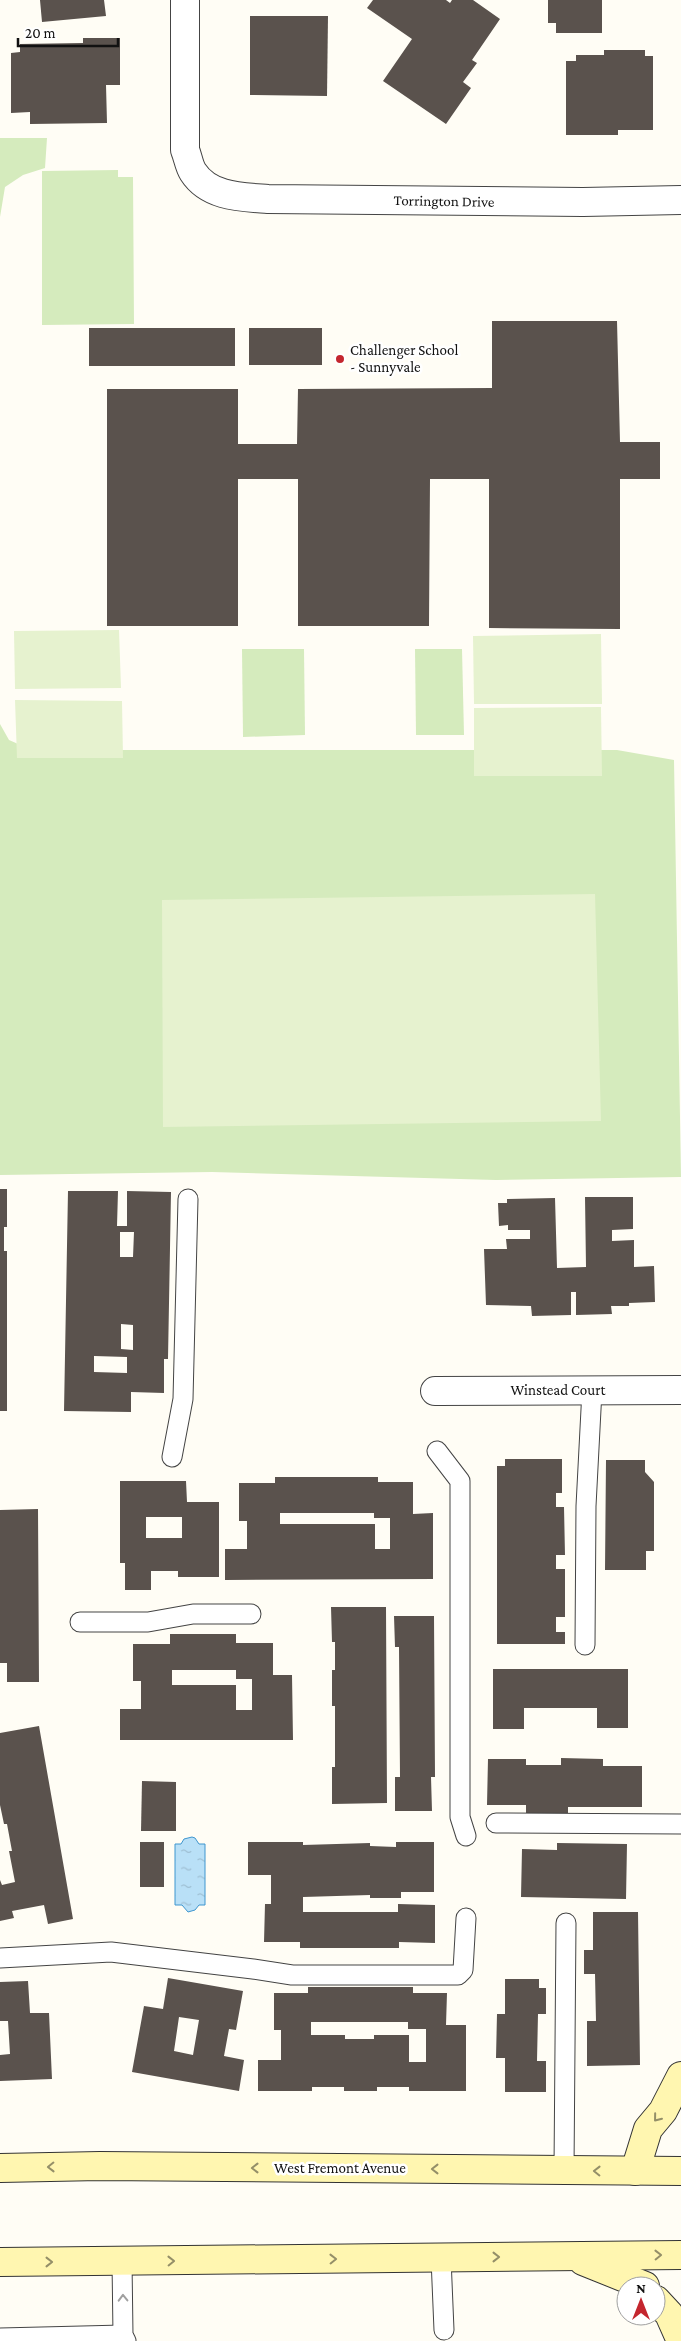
<svg xmlns="http://www.w3.org/2000/svg" width="681" height="2341" font-family="'Crimson Pro',serif">
	<defs>
		<pattern id="water-ripples" width="26" height="14" patternUnits="userSpaceOnUse" patternTransform="scale(1.25)"><rect width="26" height="14" fill="#b9e0f7"/><path d="M2 4q2-2 4 0t4 0M15 11q2-2 4 0t4 0" fill="none" stroke="#9ebfd3"/></pattern>
	</defs>
	<rect width="100%" height="100%" fill="#fffdf5"/>
	<g fill="#d5ebbd">
		<polygon points="0,138 47,138 45,168 23,175 5,187 0,217"/>
		<polygon points="118,170 118,177 133,177 134,324 42,325 42,171"/>
		<polygon points="242,649 304,649 305,735 243,737"/>
		<polygon points="415,649 462,649 464,735 416,735"/>
		<polygon points="0,724 9,740 32,750 617,750 674,760 681,1177 496,1180 212,1172 0,1175"/>
	</g>
	<g fill="#e6f2cf">
		<polygon points="119,630 121,688 15,689 14,631"/>
		<polygon points="601,634 602,704 474,704 473,636"/>
		<polygon points="15,700 122,701 123,758 17,758"/>
		<polygon points="601,707 602,776 474,776 474,708"/>
		<polygon points="595,894 601,1121 163,1127 162,900"/>
	</g>
	<polygon fill="url(#water-ripples)" stroke="#3f96cf" points="192,1837 195,1838 199,1844 205,1844 205,1905 199,1905 195,1910 188,1912 182,1905 175,1905 175,1844 181,1844 184,1839"/>
	<g fill="#5a524d" fill-rule="evenodd">
		<polygon points="40,0 104,0 106,16 42,22"/>
		<polygon points="373,0 446,0 450,3 452,0 473,0 500,19 472,60 477,63 463,82 471,88 446,124 383,81 412,39 367,8"/>
		<polygon points="548,0 602,0 602,33 556,33 556,23 548,23"/>
		<polygon points="250,16 328,16 327,96 250,95"/>
		<polygon points="83,38 120,38 120,85 106,85 107,123 30,124 30,112 11,113 11,53 20,52 20,44 83,43"/>
		<polygon points="604,50 645,50 645,56 653,56 653,130 618,130 618,135 566,135 566,61 576,61 576,55 604,55"/>
		<polygon points="492,321 617,321 620,442 660,442 660,479 620,479 620,629 489,628 489,479 430,479 429,626 298,626 298,479 238,479 238,626 107,626 107,389 238,389 238,444 297,444 298,389 492,388"/>
		<rect x="89" y="328" width="146" height="38"/>
		<rect x="249" y="328" width="73" height="37"/>
		<polygon points="0,1189 7,1189 7,1227 4,1227 4,1251 7,1251 7,1411 0,1411"/>
		<path d="M68,1191H118L117,1226H127V1191L171,1192L168,1359H164V1393L131,1392V1412L64,1411ZM120,1232H134L133,1257H120ZM121,1324L133,1325V1350L121,1349ZM94,1356L127,1357V1373L94,1372Z"/>
		<polygon points="585,1197 633,1197 633,1229 612,1230 612,1241 634,1240 634,1267 654,1266 655,1302 629,1303 629,1306 611,1306 612,1314 576,1315 576,1292 571,1292 571,1315 532,1316 531,1306 486,1305 484,1249 507,1249 506,1239 530,1239 530,1230 508,1230 508,1225 499,1226 498,1203 507,1203 507,1199 555,1198 557,1268 586,1267"/>
		<polygon points="505,1459 562,1459 562,1493 556,1493 556,1507 564,1507 565,1555 556,1555 556,1569 565,1569 565,1617 556,1617 556,1632 565,1632 565,1644 497,1644 497,1466 505,1466"/>
		<polygon points="606,1460 645,1460 645,1472 654,1482 654,1551 646,1551 646,1570 605,1570"/>
		<path d="M275,1477H378V1482H413V1514L433,1513V1579L225,1580V1549H247V1521H239V1483H275ZM280,1513H374V1518H390V1549H375V1524H280Z"/>
		<path d="M120,1481H186L187,1502H219V1577H178V1571H151V1590H125V1563H120ZM146,1517H182V1538H146Z"/>
		<polygon points="38,1509 39,1682 7,1682 7,1663 0,1663 0,1510"/>
		<polygon points="331,1607 386,1607 387,1803 332,1804 332,1767 335,1767 335,1706 332,1706 332,1670 335,1670 335,1642 332,1642"/>
		<polygon points="394,1616 434,1616 435,1777 431,1777 432,1811 395,1811 395,1777 400,1777 399,1647 395,1647"/>
		<path d="M170,1634H236V1643H273V1675H292L293,1740H120V1709H141V1681H133V1644H170ZM172,1670H236V1679H252V1710H236V1685H172Z"/>
		<polygon points="493,1669 628,1669 628,1728 597,1728 597,1708 524,1708 524,1729 493,1729"/>
		<polygon points="39,1726 73,1919 48,1924 44,1905 12,1911 14,1918 0,1921 0,1880 2,1885 15,1882 9,1851 12,1851 7,1824 4,1824 0,1805 0,1733"/>
		<polygon points="561,1758 603,1759 603,1766 642,1766 642,1807 568,1807 568,1813 526,1813 526,1805 487,1805 488,1759 526,1759 526,1765 561,1765"/>
		<polygon points="142,1781 176,1782 176,1831 141,1831"/>
		<rect x="140" y="1842" width="24" height="45"/>
		<polygon points="248,1842 303,1842 303,1845 370,1843 370,1846 396,1847 396,1842 434,1842 434,1892 401,1892 401,1898 370,1898 370,1895 303,1897 303,1912 398,1912 398,1904 435,1905 435,1943 399,1942 399,1948 300,1948 300,1942 264,1942 265,1904 271,1904 271,1875 248,1875"/>
		<polygon points="557,1843 627,1844 626,1899 521,1897 522,1849 557,1850"/>
		<polygon points="593,1912 638,1912 640,2065 587,2066 587,2021 596,2021 595,1974 584,1974 584,1950 593,1950"/>
		<path d="M168,1978L243,1991L236,2030L229,2029L224,2056L244,2060L239,2091L132,2072L144,2006L163,2009ZM179,2017L199,2020L193,2055L174,2051Z"/>
		<polygon points="505,1979 539,1979 539,1988 546,1988 546,2014 538,2014 537,2061 546,2061 546,2092 505,2092 505,2058 496,2058 497,2014 505,2014"/>
		<polygon points="28,1981 30,2013 49,2013 52,2079 0,2081 0,2055 10,2054 8,2021 0,2021 0,1982"/>
		<path d="M308,1987H413V1993H447L446,2025H466V2091H409V2087H377V2091H344V2087H312V2091H258V2060H281V2030H274V1993H308ZM311,2022H408V2029H426V2062H409V2035H374V2039H345V2035H311Z"/>
	</g>
	<g fill="none" stroke-linecap="round" stroke-linejoin="round">
		<defs>
			<g id="lane">
				<polyline points="437,1451 460,1481 460,1817 466,1836"/>
				<polyline points="172,1457 183,1399 188,1199"/>
				<polyline points="80,1622 148,1622 193,1614 251,1614"/>
				<polyline points="585,1645 586,1506 592,1390"/>
				<polyline points="496,1823 681,1824"/>
				<polyline points="0,1958 111,1952 253,1969 292,1975 458,1975 463,1970 466,1918"/>
				<polyline points="564,2170 566,1923"/>
				<polyline points="441,2258 444,2330"/>
				<polyline points="122,2261 123,2335 126,2341"/>
				<polyline points="0,2338 123,2335"/>
			</g>
			<g id="street">
				<path d="M185,0V150C188,157 189,166 193,172C209,197 241,197 268,199L583,202L681,200"/>
				<polyline points="435,1391 681,1390"/>
			</g>
			<g id="secondary">
				<polyline points="0,2168 100,2166 681,2171"/>
				<polyline points="635,2171 648,2129 663,2111 681,2076"/>
				<polyline points="583,2261 645,2286"/>
				<polyline points="0,2262 681,2255"/>
				<polyline points="656,2300 669,2314 681,2341"/>
			</g>
		</defs>
		<use href="#lane" stroke="#444" stroke-width="21"/>
		<use href="#street" stroke="#444" stroke-width="30"/>
		<use href="#secondary" stroke="#333" stroke-width="30"/>
		<use href="#lane" stroke="#fff" stroke-width="19"/>
		<use href="#street" stroke="#fff" stroke-width="28"/>
		<use href="#secondary" stroke="#fff6b0" stroke-width="28"/>
	</g>
	<defs><path id="oneway-chevron" d="M-2-3.5L2.5 0L-2 3.5" fill="none" stroke-width="1.6" stroke-linecap="round" stroke-linejoin="round" transform="scale(1.25)"/></defs>
	<g stroke="#948f68">
		<use href="#oneway-chevron" transform="translate(657 2118) rotate(129)"/>
		<use href="#oneway-chevron" transform="translate(51 2167) rotate(179)"/>
		<use href="#oneway-chevron" transform="translate(255 2168) rotate(-180)"/>
		<use href="#oneway-chevron" transform="translate(435 2169) rotate(-180)"/>
		<use href="#oneway-chevron" transform="translate(597 2171) rotate(-179)"/>
		<use href="#oneway-chevron" transform="translate(658 2255) rotate(-1)"/>
		<use href="#oneway-chevron" transform="translate(496 2257)"/>
		<use href="#oneway-chevron" transform="translate(333 2259) rotate(-1)"/>
		<use href="#oneway-chevron" transform="translate(171 2261) rotate(-1)"/>
		<use href="#oneway-chevron" transform="translate(49 2262)"/>
	</g>
	<use stroke="#a0a0a0" href="#oneway-chevron" transform="translate(123 2298) rotate(-91)"/>
	<circle fill="#c4262e" stroke="#fff" stroke-width="2" cx="340" cy="359" r="5"/>
	<g text-anchor="middle" dominant-baseline="central" stroke-width="5" stroke-linejoin="round" paint-order="stroke">
		<g font-size="15" fill="#111" stroke="#fff">
			<text transform="translate(444 201) rotate(1)">Torrington Drive</text>
			<text x="558" y="1390">Winstead Court</text>
			<text x="340" y="2168">West Fremont Avenue</text>
		</g>
		<g font-size="15" fill="#111" stroke="#fff" text-anchor="start">
			<text x="350" y="350">Challenger School<tspan x="350" dy="17">- Sunnyvale</tspan></text>
		</g>
	</g>
	<g transform="translate(641 2301)"><circle r="24" fill="#ffffff" stroke="#a0a0a0"/>
	<path d="M0-4L9 19L0 12L-9 19Z" fill="#c4262e"/>
	<text y="-8" font-size="14" font-weight="bold" text-anchor="middle" fill="#111111">N</text>
	</g>
	<path d="M18 38v8h100v-8" fill="none" stroke="#111111" stroke-width="2.5"/>
	<text x="25" y="38" font-size="15" fill="#111111" stroke="#ffffff" stroke-width="4" paint-order="stroke">20 m</text>
</svg>
